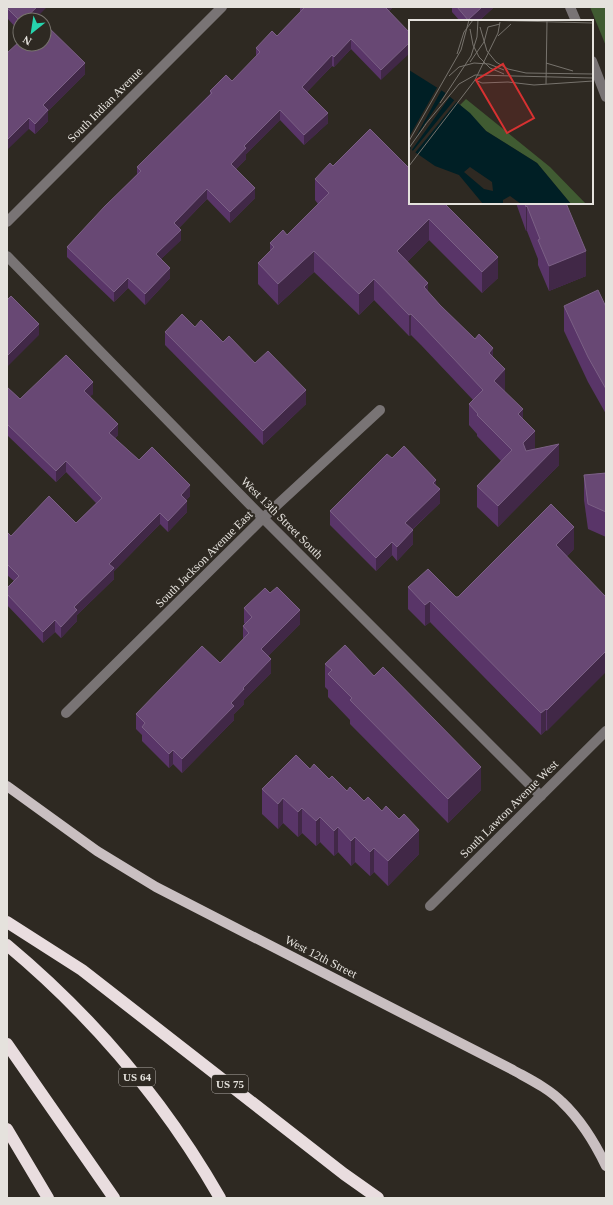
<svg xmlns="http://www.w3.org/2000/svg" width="613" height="1205" font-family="'Times New Roman',serif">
	<rect width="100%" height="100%" fill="#2e2922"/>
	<polygon fill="#405b32" points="590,7 606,7 606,46"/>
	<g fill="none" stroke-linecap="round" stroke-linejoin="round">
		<g stroke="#797475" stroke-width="10">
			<polyline points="570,7 576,21"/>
			<polyline points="592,61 606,97"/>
			<polyline points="7,222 222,7"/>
			<polyline points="7,256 263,518 541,796"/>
			<polyline points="66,713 263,518 380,410"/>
			<polyline points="430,906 606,731"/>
		</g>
		<path stroke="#c9bfc1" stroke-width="10" d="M7,786L97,851L156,887L513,1070C529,1079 548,1088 562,1102C581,1120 595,1143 606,1166"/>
		<g stroke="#e9dddf" stroke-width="12">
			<polyline points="7,922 82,970 344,1174 378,1198"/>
			<path d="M7,945C92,1016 165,1102 220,1198"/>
			<polyline points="7,1044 114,1198"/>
			<polyline points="7,1129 48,1198"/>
		</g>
	</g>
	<g fill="#593568">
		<polygon points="7,7 20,20 20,32 7,18"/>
		<polygon points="300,7 393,7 389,11 381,80 351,49 334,67 332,66 307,92 328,123 304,145 280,120 246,154 246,159 236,169 255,198 230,223 207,199 179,228 181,240 161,259 170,278 145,305 128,288 114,302 67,257 67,247 137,174 137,167 210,94 210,91 232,81 256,57 256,48 277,36 300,12"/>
		<polygon points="452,7 493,7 493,8 479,21 460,21 452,12"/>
		<polygon points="7,53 85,74 48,111 48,121 35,134 29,129"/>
		<polygon points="370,129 498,278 482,293 429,240 407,262 428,292 440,305 493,357 505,390 504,391 523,419 535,449 559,465 498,527 477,507 477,486 501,461 477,436 477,434 469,425 469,404 473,400 421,345 411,335 409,336 374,300 359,315 314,272 278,305 258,284 258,263 270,252 270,243 287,235 318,204 315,200 315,179 333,166"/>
		<polygon points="516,203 566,203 586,276 549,291 538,265 538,259 527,231 526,231"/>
		<polygon points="564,306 606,307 606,414 588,382 564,331"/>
		<polygon points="195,327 223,342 255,363 306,404 263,445 165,345 165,332"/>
		<polygon points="7,387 20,399 93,394 90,396 118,435 115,438 139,460 190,496 186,500 187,512 168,532 160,524 114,571 114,579 77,615 77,621 61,638 55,632 43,643 7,605 7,588 14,581 7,575 7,532 11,536 76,523 96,503 66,472 56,482 7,435"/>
		<polygon points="392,458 436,486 440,503 412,530 413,544 397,561 392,555 376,571 330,525 330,511"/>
		<polygon points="606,473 606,537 588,529 584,500 584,475"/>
		<polygon points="574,549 567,556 547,731 546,730 541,735 430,622 425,626 408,609 408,587 456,597"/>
		<polygon points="244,608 300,624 268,656 271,673 244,700 244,704 234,714 234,720 182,773 173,764 169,768 142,741 142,735 136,729 136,714 220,663 243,639 243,626 245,624 244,623"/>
		<polygon points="325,664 481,790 448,823 350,724 350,720 328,697 328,690 325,687"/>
		<polygon points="310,769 329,779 347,791 419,854 388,886 374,872 370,876 355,862 351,866 338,852 334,856 320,842 316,846 302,833 298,837 283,823 278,829 262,814 262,789"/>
	</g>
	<g fill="#412847">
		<polygon points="37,7 47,7 34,20 23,20"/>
		<polygon points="384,7 393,7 384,16"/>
		<polygon points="482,7 493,7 493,8 479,21 468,21 468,20"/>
		<polygon points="351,39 351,49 334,67 334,57"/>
		<polygon points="410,42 410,53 381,80 381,70"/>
		<polygon points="332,55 332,66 302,97 302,87"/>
		<polygon points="85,63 85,74 48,111 48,121 35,134 35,124 43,105"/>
		<polygon points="280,110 280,120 246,154 246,159 231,174 231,164 244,146"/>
		<polygon points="328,113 328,123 304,145 304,135"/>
		<polygon points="29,118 29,129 7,150 7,140"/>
		<polygon points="255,188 255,198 230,223 230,212"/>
		<polygon points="207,189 207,199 174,233 174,223"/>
		<polygon points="527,206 527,231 526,231 526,207"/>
		<polygon points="429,219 429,240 397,272 397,251"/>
		<polygon points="181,230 181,240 156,264 156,254"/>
		<polygon points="314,251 314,272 278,305 278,284"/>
		<polygon points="586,251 586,276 549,291 549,266"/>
		<polygon points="498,257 498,278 482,293 482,272"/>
		<polygon points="170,268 170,278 145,305 145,294"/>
		<polygon points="128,278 128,288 114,302 114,292"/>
		<polygon points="374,279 374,300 359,315 359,294"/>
		<polygon points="428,283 428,304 424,287"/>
		<polygon points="411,314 411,335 409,336 409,315"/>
		<polygon points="39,324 39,335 7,367 7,356"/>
		<polygon points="493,348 493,369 489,353"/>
		<polygon points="505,369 505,390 494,402 494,381"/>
		<polygon points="93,382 93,394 84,402 84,391"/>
		<polygon points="306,390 306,404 263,445 263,431"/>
		<polygon points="523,409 523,430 518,414"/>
		<polygon points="118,424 118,435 109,444 109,433"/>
		<polygon points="535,431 535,452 523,464 523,443"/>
		<polygon points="559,444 559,465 498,527 498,506"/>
		<polygon points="66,461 66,472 56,482 56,471"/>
		<polygon points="436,480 436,493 440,489 440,503 405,536 405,523 433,483"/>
		<polygon points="190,485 190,496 181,506 181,495"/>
		<polygon points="187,501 187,512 168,532 168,521"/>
		<polygon points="160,513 160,524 114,571 114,579 77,615 77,621 61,638 61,627 74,607 109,564"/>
		<polygon points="574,527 574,549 556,567 556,545"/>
		<polygon points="413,530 413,544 397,561 397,547"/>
		<polygon points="392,542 392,555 376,571 376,558"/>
		<polygon points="430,601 430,622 425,626 425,605"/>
		<polygon points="300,610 300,624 261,663 261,649"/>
		<polygon points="55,620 55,632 43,643 43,632"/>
		<polygon points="606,651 606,672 547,731 547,710"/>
		<polygon points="271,659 271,673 244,700 244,704 234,714 234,720 182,773 182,759 231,703 243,688"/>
		<polygon points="546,709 546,730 541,735 541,713"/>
		<polygon points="173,750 173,764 169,768 169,754"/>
		<polygon points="481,767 481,790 448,823 448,799"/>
		<polygon points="283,798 283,823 278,829 278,804"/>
		<polygon points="302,808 302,833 298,837 298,812"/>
		<polygon points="320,817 320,842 316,846 316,821"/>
		<polygon points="338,827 338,852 334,856 334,831"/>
		<polygon points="419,830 419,854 388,886 388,861"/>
		<polygon points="355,837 355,862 351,866 351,841"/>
		<polygon points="374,848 374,872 370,876 370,852"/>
	</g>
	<g fill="#684874" stroke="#7b6085">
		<polygon points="7,7 37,7 23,20 20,20 20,21 7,8"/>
		<polygon points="303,7 385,7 410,33 410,42 381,70 351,39 334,57 332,55 302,87 328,113 304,135 280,110 244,146 246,148 231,164 255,188 230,212 207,189 174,223 181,230 156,254 170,268 145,294 128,278 114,292 67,247 105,206 141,171 137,167 212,93 210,91 226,75 232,81 260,52 256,48 272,31 277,36 304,8"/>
		<polygon points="457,7 482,7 468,20"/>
		<polygon points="44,23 85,63 43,105 48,110 35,124 29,118 7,140 7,53 20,41 20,44 44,44"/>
		<polygon points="370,129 410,169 410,203 444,203 498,257 482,272 429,219 397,251 428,283 424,287 440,305 475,339 479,334 493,348 489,353 505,369 494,381 523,409 518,414 535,431 523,443 526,451 559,444 498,506 477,486 512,450 477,415 478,414 469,404 483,390 421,324 411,314 409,315 374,279 359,294 314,251 278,284 258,263 274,247 270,243 283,230 287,235 329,193 315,179 330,163 333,166"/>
		<polygon points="525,203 566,203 586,251 549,266 538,240 540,239 527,206 526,207"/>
		<polygon points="598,290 606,307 606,389 588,357 564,306"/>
		<polygon points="11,296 39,324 7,356 7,300"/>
		<polygon points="182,314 195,327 201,320 223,342 229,336 255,363 268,351 306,390 263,431 165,332"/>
		<polygon points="66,355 93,382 84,391 118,424 109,433 139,460 152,447 190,485 181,495 187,501 168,521 160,513 109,564 114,568 74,607 77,610 61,627 55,620 43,632 7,594 7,588 19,576 7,564 7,532 11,536 49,496 76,523 102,498 66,461 56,471 7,424 7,387 20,399"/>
		<polygon points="404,446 436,480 433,483 440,489 405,523 413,530 397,547 392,542 376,558 330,511 387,454 392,458"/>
		<polygon points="606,473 606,512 588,504 584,475"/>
		<polygon points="551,504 574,527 556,545 605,596 606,595 606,651 547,710 546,709 541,713 430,601 425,605 408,587 428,569 456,597 458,597"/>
		<polygon points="277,587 300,610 261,649 271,659 243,688 244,689 231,703 234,706 182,759 173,750 169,754 142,727 145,723 136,714 202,646 220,663 249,633 243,626 252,617 244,608 265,588 270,593"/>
		<polygon points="345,645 374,676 383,667 481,767 448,799 350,700 352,698 328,674 332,670 325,664"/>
		<polygon points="296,755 310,769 314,764 329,779 332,776 347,791 350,787 364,801 368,797 382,811 386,806 399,819 404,814 419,830 388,861 374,848 370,852 355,837 351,841 338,827 334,831 320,817 316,821 302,808 298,812 283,798 278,804 262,789"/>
	</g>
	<g text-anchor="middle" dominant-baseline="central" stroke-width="4" stroke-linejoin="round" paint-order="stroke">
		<g fill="#2e2922" stroke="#aeaaa5" stroke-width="1">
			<rect x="119" y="1068" width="36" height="18" rx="3"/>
			<rect x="212" y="1075" width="36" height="18" rx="3"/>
		</g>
		<g font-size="11" font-weight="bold" fill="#e5e2dd">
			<text x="137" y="1077">US 64</text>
			<text x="230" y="1084">US 75</text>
		</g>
		<g font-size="12" fill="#e5e2dd" stroke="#2e2922">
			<text transform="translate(105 105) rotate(-45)">South Indian Avenue</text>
			<text transform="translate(282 518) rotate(45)">West 13th Street South</text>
			<text transform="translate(204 559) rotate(-45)">South Jackson Avenue East</text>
			<text transform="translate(509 809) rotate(-45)">South Lawton Avenue West</text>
			<text transform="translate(321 957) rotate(27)">West 12th Street</text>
		</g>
	</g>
	<g transform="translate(409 20)">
		<rect width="184" height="184" fill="#2e2922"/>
		<path d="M57,79L141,147L177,184H162L128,143L77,111L51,85Z" fill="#405b32"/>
		<path d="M0,50L35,72L61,93L77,111L128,143L162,184H112L101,176L94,180V184H74L50,155L26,146L0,128ZM61,147L83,162L84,171L75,169L55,152Z" fill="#001f25" fill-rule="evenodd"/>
		<path d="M29,66L33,69L5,120L38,71L42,75L2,131L0,117ZM47,78L49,80L5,134L3,132Z" fill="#2e2922"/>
		<path fill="none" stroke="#77736d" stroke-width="1" d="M73,0L184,3M71,7L78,31L87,42L99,49L117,53L184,54M61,9L64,25L70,37L81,48L95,54M89,16L102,4M48,34L55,12L64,0M61,42L75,22L79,7L91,4M137,43L164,51M40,56L50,47L65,43L80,44L95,50M66,60L73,63L99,62L125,65L184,61M137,64L138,0M31,83L62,36L68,17L69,0M16,105L50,64L66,55L184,58M0,121L52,30L60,0M0,128L17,104M0,146L66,60L89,13L91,2"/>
		<path fill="#d73131" fill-opacity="0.15" stroke="#d73131" stroke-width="2" d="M94,44L125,98L98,113L67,60Z"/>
		<rect width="184" height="184" fill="none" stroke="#e5e2dd" stroke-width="2"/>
	</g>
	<rect width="613" height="1205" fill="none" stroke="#e5e2dd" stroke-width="16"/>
	<g transform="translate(32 32) rotate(210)"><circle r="19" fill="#2e2922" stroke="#77736d"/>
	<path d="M0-3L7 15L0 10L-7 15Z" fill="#26d5ae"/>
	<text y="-6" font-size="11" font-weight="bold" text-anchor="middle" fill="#e5e2dd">N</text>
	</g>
</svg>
